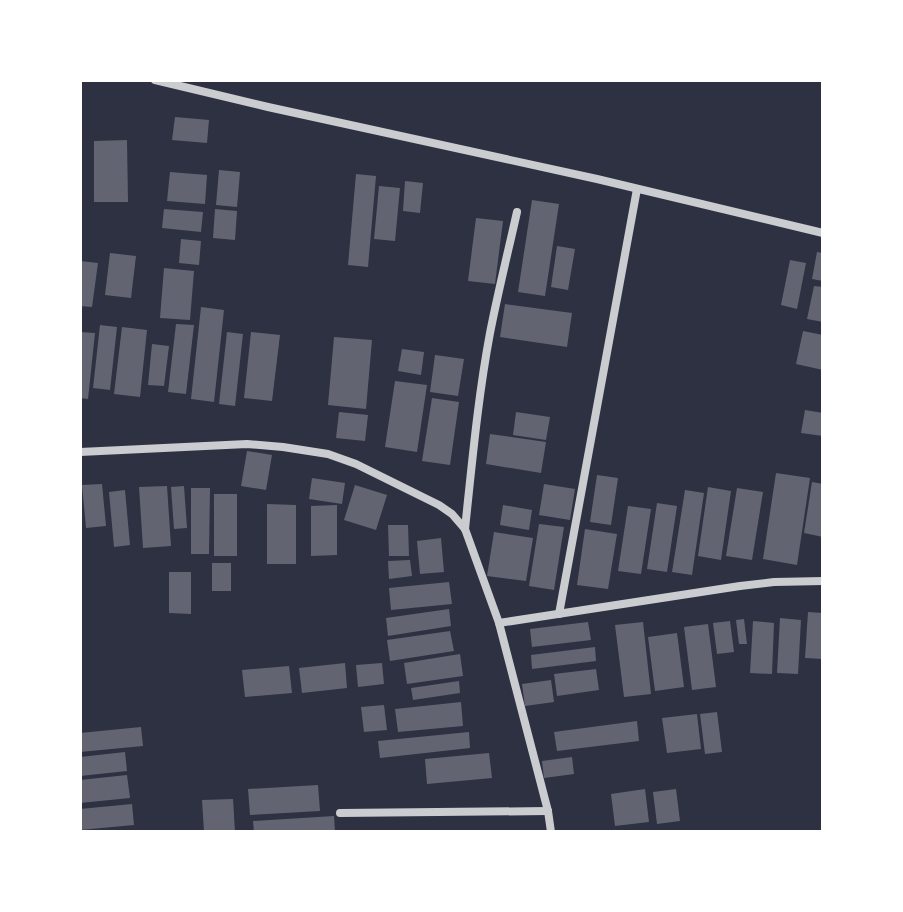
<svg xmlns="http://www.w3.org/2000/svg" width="903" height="912" font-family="'Exo 2',sans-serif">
	<rect width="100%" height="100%" fill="#2d3142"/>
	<g fill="#626471">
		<polygon points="175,117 209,120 207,143 172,140"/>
		<polygon points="127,140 128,202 94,202 94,141"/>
		<polygon points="219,170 240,172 237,207 216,205"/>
		<polygon points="170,172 207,175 205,204 167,201"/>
		<polygon points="356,174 376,176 368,267 348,265"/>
		<polygon points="405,181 423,183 420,213 403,211"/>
		<polygon points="379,186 400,188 395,241 374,239"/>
		<polygon points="532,200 559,204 545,296 518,292"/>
		<polygon points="164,209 203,212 201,232 162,228"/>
		<polygon points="215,209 237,211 235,240 213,238"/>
		<polygon points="476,218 503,221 495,284 468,281"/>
		<polygon points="181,239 201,241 199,265 179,263"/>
		<polygon points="557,246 575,249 568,290 551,287"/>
		<polygon points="817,252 823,253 823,281 812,279"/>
		<polygon points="110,253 136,256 131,298 105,295"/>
		<polygon points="790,260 806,263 797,309 781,305"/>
		<polygon points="80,261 98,263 92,307 80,306"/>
		<polygon points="164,268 194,271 190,320 160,318"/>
		<polygon points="814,286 823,287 823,322 807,319"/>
		<polygon points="505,304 572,313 567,347 500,337"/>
		<polygon points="201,307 224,310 214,402 191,399"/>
		<polygon points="176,324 194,325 186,394 168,392"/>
		<polygon points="100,325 117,327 110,390 93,388"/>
		<polygon points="122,327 147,330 140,397 114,394"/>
		<polygon points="803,331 823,335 823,370 796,364"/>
		<polygon points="80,332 95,333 88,399 80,398"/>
		<polygon points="227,332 243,334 235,406 219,404"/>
		<polygon points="251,332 280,335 272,401 244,398"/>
		<polygon points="334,337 372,340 366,409 328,405"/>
		<polygon points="152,344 169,346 164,386 148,385"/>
		<polygon points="402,349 424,352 421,375 398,371"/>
		<polygon points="435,355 464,359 458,396 430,392"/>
		<polygon points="395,381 427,385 417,452 385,447"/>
		<polygon points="432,398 459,402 450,465 422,461"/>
		<polygon points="805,410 823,413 823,436 801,433"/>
		<polygon points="339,412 368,415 365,441 336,438"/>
		<polygon points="516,412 550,417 546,440 513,435"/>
		<polygon points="490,434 546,442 541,473 486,464"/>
		<polygon points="247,451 272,455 266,490 241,486"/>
		<polygon points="776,473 810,478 797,565 763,559"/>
		<polygon points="597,475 618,478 611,525 590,522"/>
		<polygon points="312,478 345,483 342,504 309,499"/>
		<polygon points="812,482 823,484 823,537 804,533"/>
		<polygon points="102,484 106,526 86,528 82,485"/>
		<polygon points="544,484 575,489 570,520 539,515"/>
		<polygon points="355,485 387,495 376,530 344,520"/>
		<polygon points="167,486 171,546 143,548 139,487"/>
		<polygon points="184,486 187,528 174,529 171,487"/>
		<polygon points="708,487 731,491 721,560 698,556"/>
		<polygon points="191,488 210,488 209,554 191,554"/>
		<polygon points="737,488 763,492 752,560 726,556"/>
		<polygon points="125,490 130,545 114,547 109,492"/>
		<polygon points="685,490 704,493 692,575 672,572"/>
		<rect x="214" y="494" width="23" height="62"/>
		<polygon points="657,503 677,506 667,572 647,569"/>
		<polygon points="267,504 296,505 296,564 267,564"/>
		<polygon points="337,505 337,555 311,556 311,506"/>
		<polygon points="503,505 532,510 529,530 500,525"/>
		<polygon points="628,506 651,509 641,574 618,571"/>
		<polygon points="539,524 564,527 554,590 529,586"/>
		<polygon points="388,525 408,525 409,556 389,556"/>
		<polygon points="585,529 617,534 608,589 577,585"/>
		<polygon points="494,532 533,538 526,581 487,576"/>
		<polygon points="441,538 444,572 420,574 417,541"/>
		<polygon points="410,560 412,576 389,579 388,561"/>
		<rect x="212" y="563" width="19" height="28"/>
		<polygon points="169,572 191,572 191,614 169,613"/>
		<polygon points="449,582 452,604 391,610 389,588"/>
		<polygon points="449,609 451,626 388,636 386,618"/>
		<polygon points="808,612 823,613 823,659 805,658"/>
		<polygon points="780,618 801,620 798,674 777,673"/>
		<polygon points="744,619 747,644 739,644 736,620"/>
		<polygon points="730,621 734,652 717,654 713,623"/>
		<polygon points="753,621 774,623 772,674 750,673"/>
		<polygon points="588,622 591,640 532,647 530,629"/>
		<polygon points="643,622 651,694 624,697 615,625"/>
		<polygon points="708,624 716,687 692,690 684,627"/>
		<polygon points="450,631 454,651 390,661 387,640"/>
		<polygon points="677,633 684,687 655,691 648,637"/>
		<polygon points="595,647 596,661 532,669 531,655"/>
		<polygon points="460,654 463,676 407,684 404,663"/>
		<polygon points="345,663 347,688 302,693 299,668"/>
		<polygon points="382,663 384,684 358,687 356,665"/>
		<polygon points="289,666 292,693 245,697 242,670"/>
		<polygon points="596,669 599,690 557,696 554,674"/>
		<polygon points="551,680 554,702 525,706 522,684"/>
		<polygon points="459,681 460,693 413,700 411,688"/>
		<polygon points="461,702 463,726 398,732 395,709"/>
		<polygon points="384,705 387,730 364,732 361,707"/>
		<polygon points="717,712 722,752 705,754 700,714"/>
		<polygon points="697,714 701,749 667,753 662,718"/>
		<polygon points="637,721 639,741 557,751 554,732"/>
		<polygon points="141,727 143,746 80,752 80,733"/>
		<polygon points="469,732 470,748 380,758 378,741"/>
		<polygon points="125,752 127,771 80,776 80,757"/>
		<polygon points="489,753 492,778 427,784 425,759"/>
		<polygon points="572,757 574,774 544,778 542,761"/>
		<polygon points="127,775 130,798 80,803 80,780"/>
		<polygon points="318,785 320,811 250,815 248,789"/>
		<polygon points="645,789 649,822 615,826 611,794"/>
		<polygon points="676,789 680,821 657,824 653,792"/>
		<polygon points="233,799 235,832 204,832 202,800"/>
		<polygon points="132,804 134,825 80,830 80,809"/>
		<polygon points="334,816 335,832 254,832 253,821"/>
	</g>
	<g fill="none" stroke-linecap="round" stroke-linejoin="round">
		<g stroke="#caccd0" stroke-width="8">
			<polyline points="155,80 268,107 597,179 823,233"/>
			<polyline points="80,452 247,444 283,447 328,454 356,464 439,505 452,514 465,529 499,623 548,811 551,832"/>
			<path d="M465,529C472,463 478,397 490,333C498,292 508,252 517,212"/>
			<polyline points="559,614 637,189"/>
			<polyline points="499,623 740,586 774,582 823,581"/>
			<polyline points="340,813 548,811"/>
		</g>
	</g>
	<rect width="903" height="912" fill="none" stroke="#ffffff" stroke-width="164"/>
</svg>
